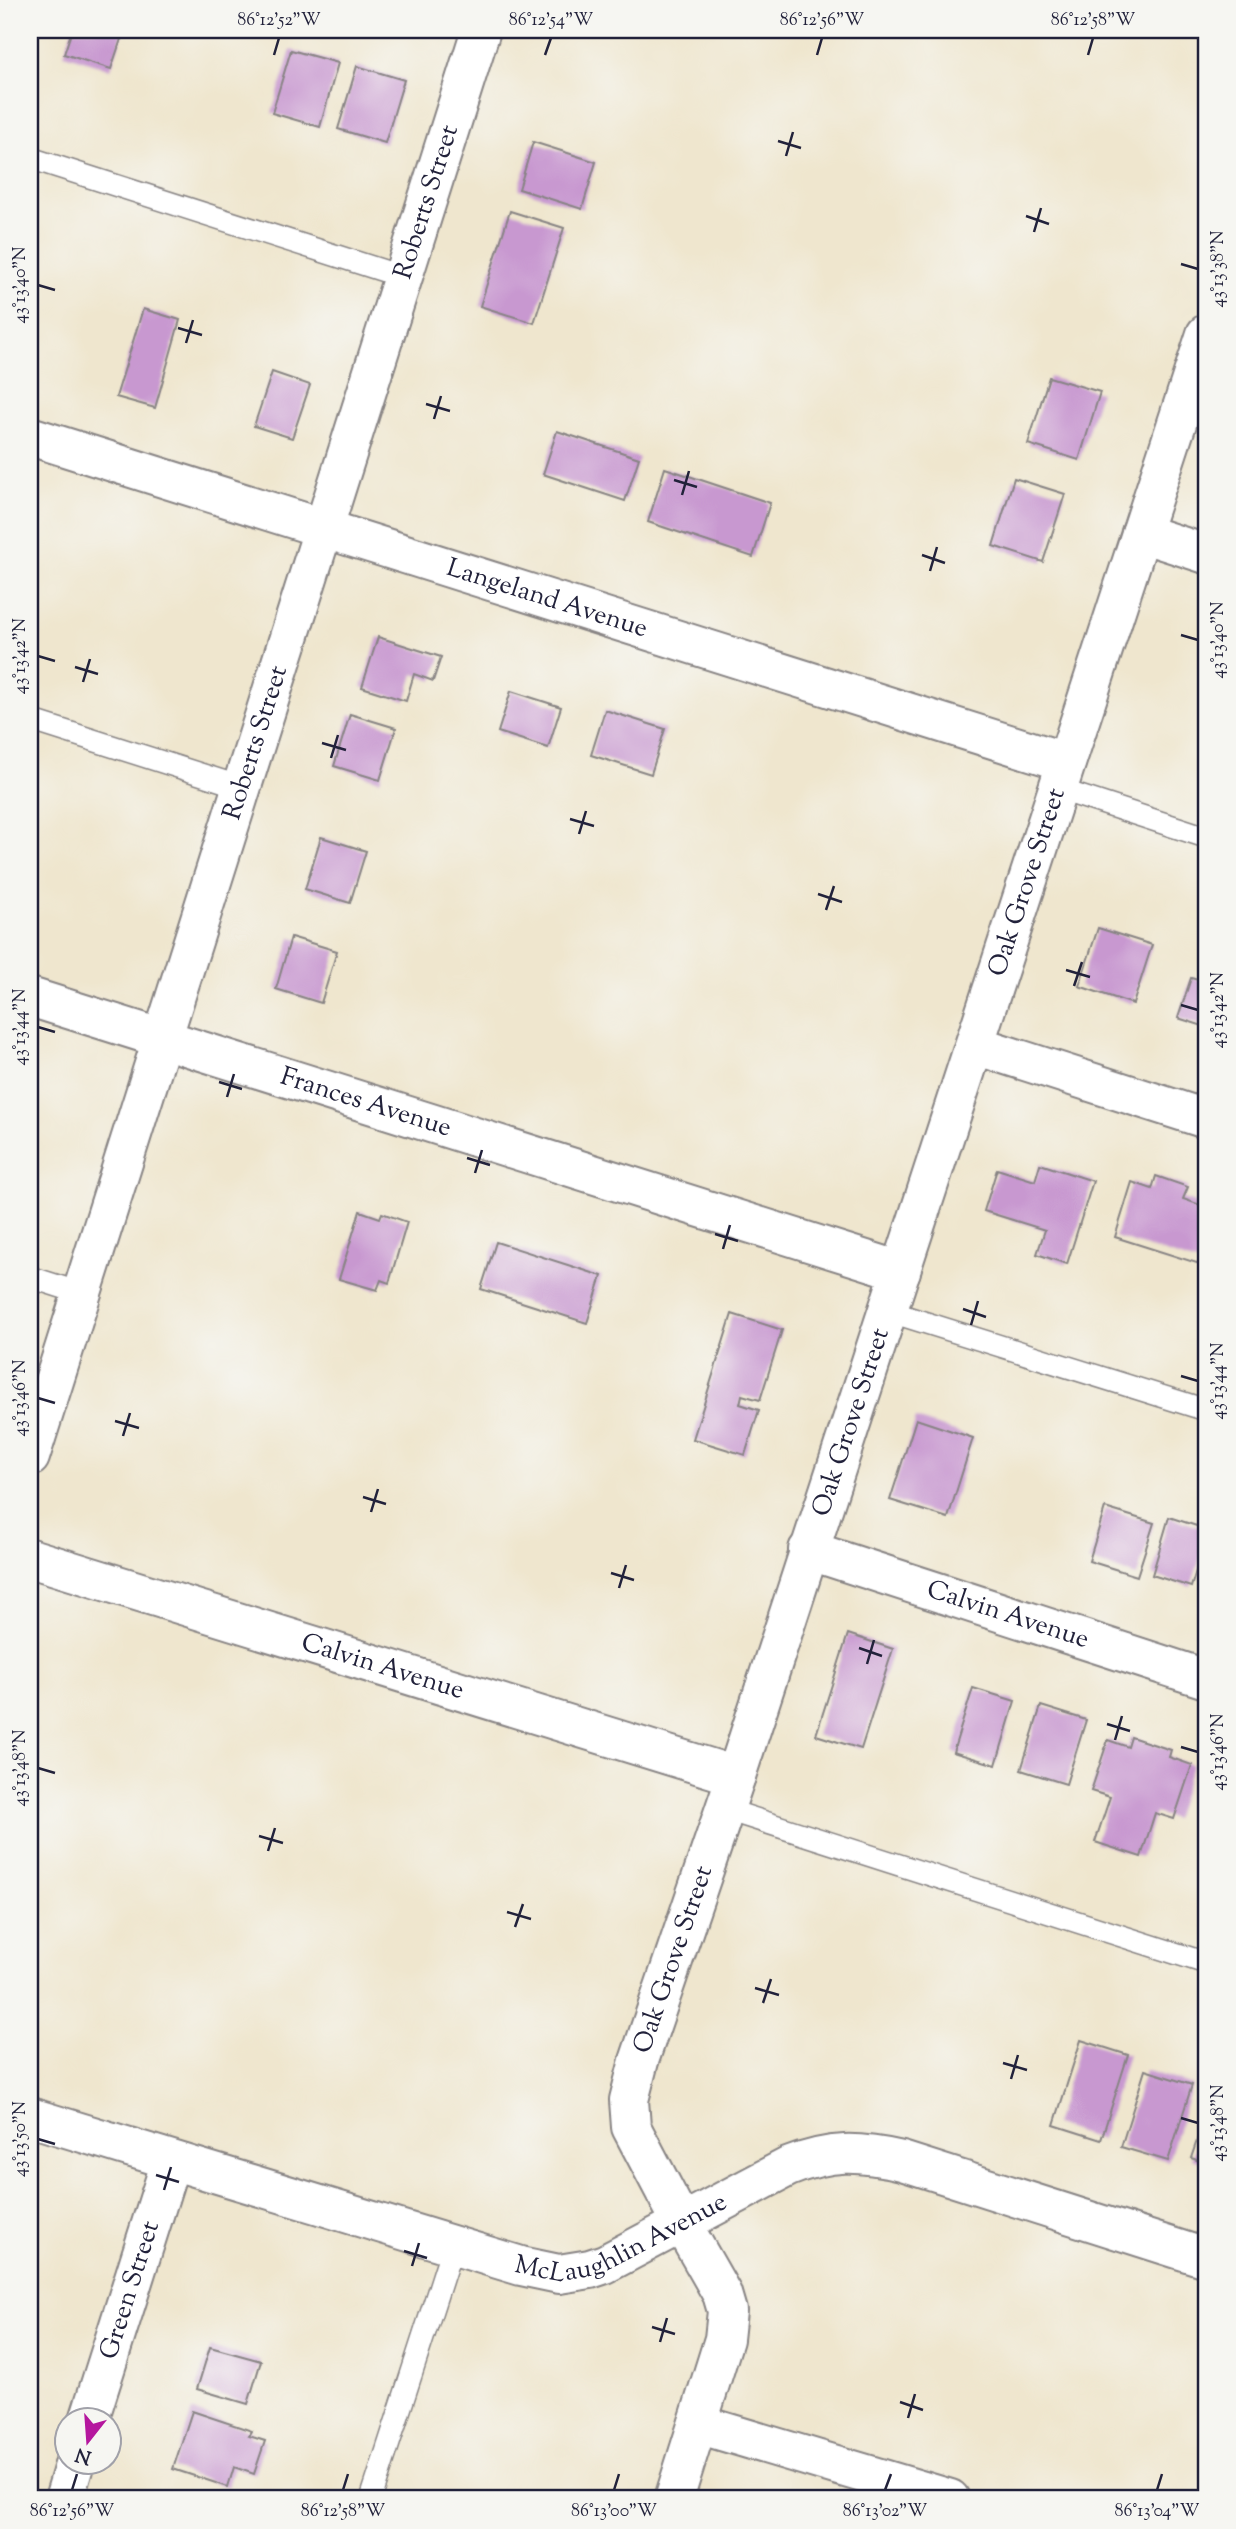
<svg xmlns="http://www.w3.org/2000/svg" width="1236" height="2529" font-family="'Sorts Mill Goudy',serif">
	<rect width="100%" height="100%" fill="#f6f6f2"/>
	<filter id="ink" filterUnits="userSpaceOnUse"><feTurbulence type="fractalNoise" baseFrequency=".0143" numOctaves="2"/><feDisplacementMap in="SourceGraphic" scale="14" xChannelSelector="R" yChannelSelector="G"/><feConvolveMatrix kernelMatrix="1 2 1 2 8 2 1 2 1" color-interpolation-filters="sRGB"/></filter>
	<filter id="wash" filterUnits="userSpaceOnUse"><feTurbulence type="fractalNoise" baseFrequency=".00686" numOctaves="4" result="noise"/><feDisplacementMap in="SourceGraphic" scale="28" xChannelSelector="R" yChannelSelector="G"/><feGaussianBlur stdDeviation="1.57" result="paint"/><feColorMatrix in="noise" values="0 0 0 0 0 0 0 0 0 0 0 0 0 0 0 0 0 1.4 0 .05"/><feComposite in="paint" operator="in"/></filter>
	<g filter="url(#wash)">
		<rect width="100%" height="100%" fill="#efe6ce"/>
		<g id="blocks">
			<g fill="#c898d0">
				<polygon points="72,30 124,30 111,69 64,54"/>
				<polygon points="291,50 338,63 320,127 272,113"/>
				<polygon points="357,66 404,80 385,143 338,129"/>
				<polygon points="533,142 596,162 582,209 519,189"/>
				<polygon points="510,211 564,228 534,323 480,306"/>
				<polygon points="143,309 180,320 155,408 116,397"/>
				<polygon points="272,372 310,385 292,438 254,426"/>
				<polygon points="1049,377 1100,392 1079,460 1028,444"/>
				<polygon points="557,431 639,458 625,501 543,474"/>
				<polygon points="665,468 770,503 753,557 648,522"/>
				<polygon points="1014,478 1065,494 1043,562 993,546"/>
				<polygon points="378,637 441,657 433,681 414,674 406,701 362,687"/>
				<polygon points="511,691 561,707 548,748 498,732"/>
				<polygon points="605,710 665,729 651,774 591,755"/>
				<polygon points="350,714 396,728 380,780 334,766"/>
				<polygon points="321,837 366,851 350,903 305,889"/>
				<polygon points="1098,928 1152,945 1133,1004 1079,986"/>
				<polygon points="291,937 337,951 321,1003 276,989"/>
				<polygon points="1191,978 1206,982 1206,1027 1178,1018"/>
				<polygon points="1040,1164 1093,1181 1067,1264 1037,1254 1045,1230 984,1211 997,1169 1035,1181"/>
				<polygon points="1156,1176 1188,1187 1183,1199 1206,1207 1206,1266 1115,1237 1132,1182 1152,1189"/>
				<polygon points="360,1211 380,1218 382,1213 407,1222 389,1283 381,1280 377,1290 339,1279"/>
				<polygon points="496,1242 602,1276 587,1323 481,1289"/>
				<polygon points="732,1314 782,1330 760,1400 742,1395 740,1404 759,1410 745,1455 693,1439"/>
				<polygon points="916,1419 973,1438 948,1518 890,1500"/>
				<polygon points="1105,1508 1154,1523 1137,1576 1089,1561"/>
				<polygon points="1169,1517 1206,1529 1206,1539 1191,1587 1152,1575"/>
				<polygon points="848,1634 893,1649 861,1749 816,1735"/>
				<polygon points="973,1688 1015,1701 996,1765 953,1752"/>
				<polygon points="1041,1706 1086,1720 1066,1784 1021,1770"/>
				<polygon points="1131,1737 1171,1750 1169,1757 1192,1765 1174,1819 1155,1813 1141,1857 1095,1842 1110,1797 1091,1791 1108,1740 1128,1747"/>
				<polygon points="1081,2040 1128,2055 1101,2140 1054,2125"/>
				<polygon points="1145,2070 1192,2085 1168,2161 1121,2147"/>
				<polygon points="1206,2114 1206,2163 1191,2158"/>
				<polygon points="210,2347 261,2361 248,2404 197,2389"/>
				<polygon points="192,2411 252,2431 249,2436 265,2441 254,2474 234,2467 228,2487 173,2469"/>
			</g>
		</g>
	</g>
	<g filter="url(#ink)">
		<use href="#blocks" fill-opacity="0" stroke="#888484" stroke-width="2"/>
		<g fill="none" stroke-linecap="round" stroke-linejoin="round">
			<defs>
				<g id="service">
					<polyline points="30,158 403,277"/>
					<polyline points="30,720 241,787"/>
					<polyline points="1058,789 1206,837"/>
					<polyline points="30,1277 80,1293"/>
					<polyline points="888,1311 1206,1410"/>
					<polyline points="724,1809 1206,1963"/>
					<polyline points="371,2499 453,2245"/>
				</g>
				<g id="minor">
					<path id="s1" d="M30,436L1066,762"/>
					<polyline points="1141,533 1206,554"/>
					<path id="s2" d="M30,997L901,1271"/>
					<polyline points="975,1045 1206,1119"/>
					<path id="s3" d="M30,1457L481,30"/>
					<path id="s4" d="M808,1550L1206,1679"/>
					<path id="s5" d="M30,1558L736,1776"/>
					<path id="s6" d="M30,2117L521,2266L559,2274L590,2269L605,2264L788,2167C831,2150 858,2151 902,2161L1206,2258"/>
					<path id="s7" d="M89,2420L171,2161"/>
					<polyline points="698,2424 950,2499"/>
					<polyline points="64,2499 75,2462"/>
					<path id="s8" d="M674,2499L724,2339L727,2311L722,2294L682,2224L631,2127L629,2100L639,2061L736,1776L1206,334"/>
				</g>
			</defs>
			<use href="#service" stroke="#888484" stroke-width="24"/>
			<use href="#minor" stroke="#888484" stroke-width="42"/>
			<use href="#service" stroke="#fff" stroke-width="21"/>
			<use href="#minor" stroke="#fff" stroke-width="38"/>
		</g>
	</g>
	<path fill="none" stroke="#22223b" stroke-width="2.5" d="M274,55L279,38M545,55L551,38M817,55L822,38M1088,55L1093,38M778,141L801,148M786,156L793,132M1026,216L1049,224M1034,232L1041,208M1181,264L1198,269M38,285L55,290M178,328L202,335M186,343L193,320M426,404L450,411M434,419L441,396M674,480L697,487M682,495L689,471M922,555L945,563M930,571L937,547M1181,635L1198,640M38,656L55,661M75,667L98,674M83,682L90,659M322,743L346,750M331,758L338,735M570,819L594,826M579,834L586,811M818,894L842,902M826,910L834,886M1066,970L1090,977M1074,986L1082,962M1181,1005L1198,1010M38,1027L55,1032M219,1082L242,1089M227,1097L234,1074M467,1158L490,1165M475,1173L482,1150M715,1234L738,1241M723,1249L730,1225M963,1309L986,1317M971,1325L978,1301M1181,1376L1198,1381M38,1398L55,1403M115,1421L139,1428M123,1436L130,1413M363,1497L386,1504M371,1512L378,1489M611,1573L634,1580M619,1588L626,1565M859,1648L882,1656M867,1664L874,1640M1107,1724L1130,1731M1115,1740L1122,1716M1181,1747L1198,1752M38,1768L55,1773M259,1836L283,1843M268,1851L275,1828M507,1912L531,1919M515,1927L523,1904M755,1988L779,1995M763,2003L771,1979M1003,2063L1027,2070M1011,2079L1018,2055M1181,2118L1198,2123M38,2139L55,2144M156,2175L179,2182M164,2190L171,2167M404,2251L427,2258M412,2266L419,2243M652,2327L675,2334M660,2342L667,2318M900,2402L923,2410M908,2418L915,2394M72,2490L77,2474M343,2490L348,2474M614,2490L619,2474M885,2490L891,2474M1157,2490L1162,2474"/>
	<g text-anchor="middle" dominant-baseline="central" stroke-width="6" stroke-linejoin="round" paint-order="stroke">
		<g font-size="26" fill="#22223b" stroke="#f6f6f2">
			<text stroke="none"><textPath href="#s3" startOffset="1316">Roberts Street</textPath></text>
			<text stroke="none"><textPath href="#s1" startOffset="542">Langeland Avenue</textPath></text>
			<text stroke="none"><textPath href="#s3" startOffset="749">Roberts Street</textPath></text>
			<text stroke="none"><textPath href="#s8" startOffset="1712">Oak Grove Street</textPath></text>
			<text stroke="none"><textPath href="#s2" startOffset="352">Frances Avenue</textPath></text>
			<text stroke="none"><textPath href="#s8" startOffset="1144">Oak Grove Street</textPath></text>
			<text stroke="none"><textPath href="#s4" startOffset="210">Calvin Avenue</textPath></text>
			<text stroke="none"><textPath href="#s5" startOffset="369">Calvin Avenue</textPath></text>
			<text stroke="none"><textPath href="#s8" startOffset="578">Oak Grove Street</textPath></text>
			<text stroke="none"><textPath href="#s6" startOffset="621">McLaughlin Avenue</textPath></text>
			<text stroke="none"><textPath href="#s7" startOffset="136">Green Street</textPath></text>
		</g>
	</g>
	<rect width="1236" height="2529" fill="none" stroke="#f6f6f2" stroke-width="77"/>
	<g transform="translate(88 2441) rotate(197)"><circle r="33" fill="#f6f6f2" stroke="#a1a1a9" stroke-width="2"/>
	<path d="M0-5L12 26L0 18L-12 26Z" fill="#b5179e"/>
	<text y="-10" font-size="19" font-weight="bold" text-anchor="middle" fill="#22223b">N</text>
	</g>
	<rect x="38" y="38" width="1160" height="2452" fill="none" stroke="#22223b" stroke-width="2.5"/>
	<g font-size="18" text-anchor="middle" fill="#22223b">
		<text x="279" y="25">86°12'52"W</text>
		<text x="551" y="25">86°12'54"W</text>
		<text x="822" y="25">86°12'56"W</text>
		<text x="1093" y="25">86°12'58"W</text>
		<text transform="translate(1217 269) rotate(-90)" y="6">43°13'38"N</text>
		<text transform="translate(19 285) rotate(-90)" y="6">43°13'40"N</text>
		<text transform="translate(1217 640) rotate(-90)" y="6">43°13'40"N</text>
		<text transform="translate(19 656) rotate(-90)" y="6">43°13'42"N</text>
		<text transform="translate(1217 1010) rotate(-90)" y="6">43°13'42"N</text>
		<text transform="translate(19 1027) rotate(-90)" y="6">43°13'44"N</text>
		<text transform="translate(1217 1381) rotate(-90)" y="6">43°13'44"N</text>
		<text transform="translate(19 1398) rotate(-90)" y="6">43°13'46"N</text>
		<text transform="translate(1217 1752) rotate(-90)" y="6">43°13'46"N</text>
		<text transform="translate(19 1768) rotate(-90)" y="6">43°13'48"N</text>
		<text transform="translate(1217 2123) rotate(-90)" y="6">43°13'48"N</text>
		<text transform="translate(19 2139) rotate(-90)" y="6">43°13'50"N</text>
		<text x="72" y="2516">86°12'56"W</text>
		<text x="343" y="2516">86°12'58"W</text>
		<text x="614" y="2516">86°13'00"W</text>
		<text x="885" y="2516">86°13'02"W</text>
		<text x="1157" y="2516">86°13'04"W</text>
	</g>
</svg>
